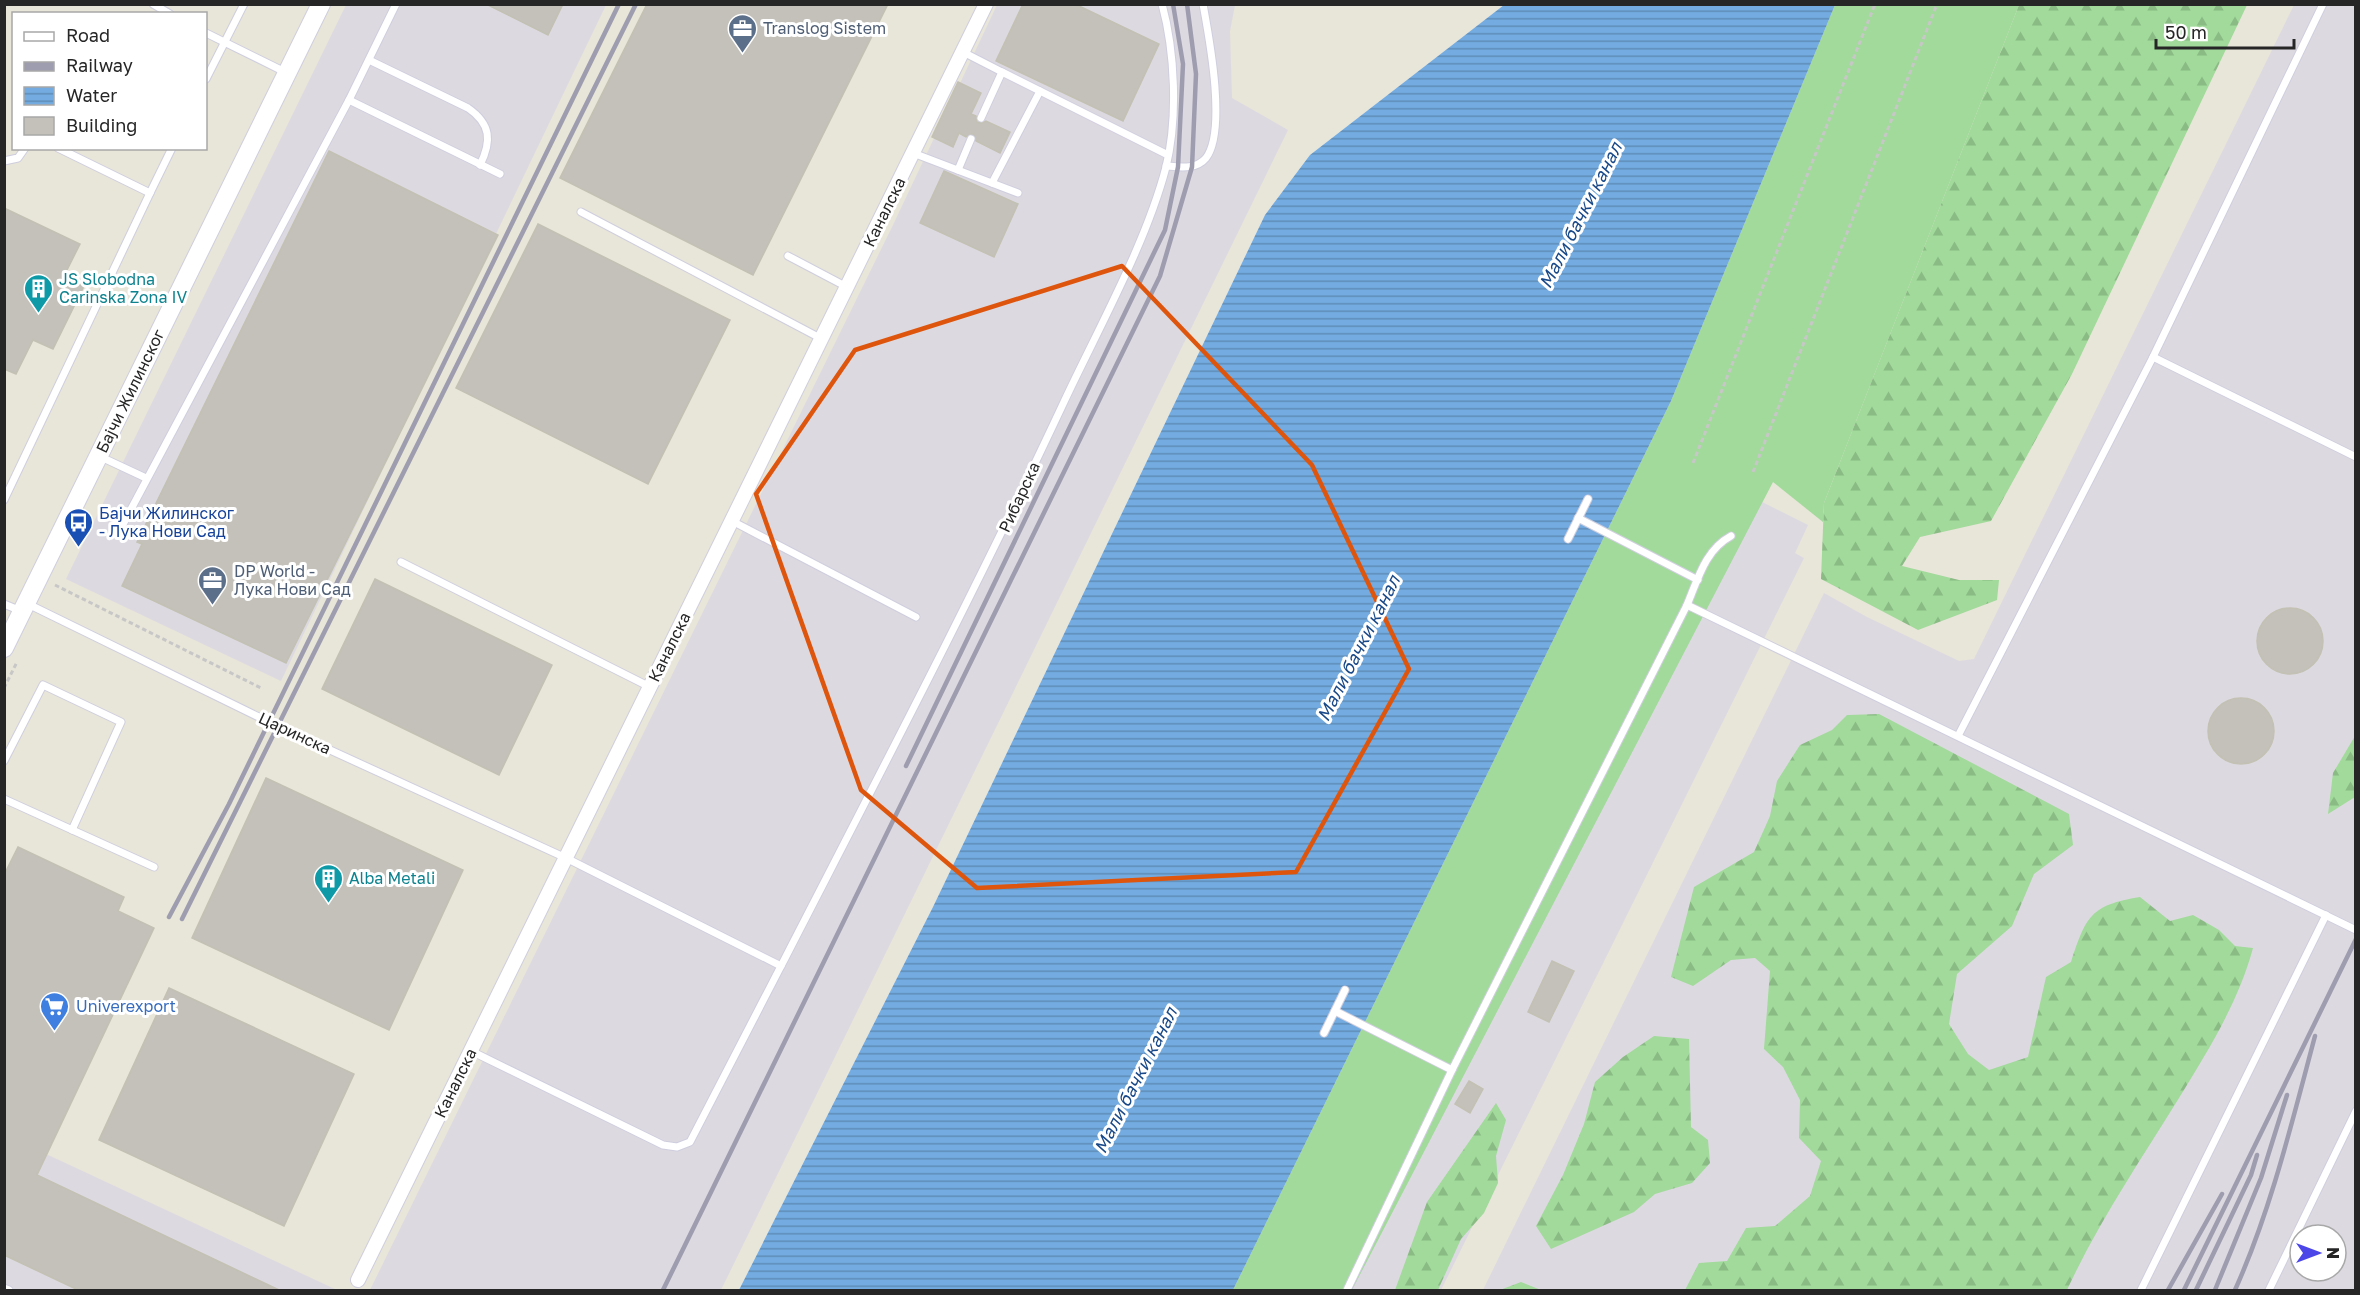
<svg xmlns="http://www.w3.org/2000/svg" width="2360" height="1295" font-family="'Golos Text',sans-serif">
	<defs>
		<pattern id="forest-firs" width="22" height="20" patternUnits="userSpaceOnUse" patternTransform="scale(1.5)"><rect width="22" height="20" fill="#a1da9a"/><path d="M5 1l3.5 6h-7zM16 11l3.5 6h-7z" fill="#8abb85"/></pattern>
		<pattern id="water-rules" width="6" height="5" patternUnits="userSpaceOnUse" patternTransform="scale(1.5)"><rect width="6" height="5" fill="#74ace2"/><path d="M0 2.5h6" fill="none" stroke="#5f8cb7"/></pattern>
	</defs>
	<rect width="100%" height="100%" fill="#e8e5d9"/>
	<g fill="#ddd9e1" fill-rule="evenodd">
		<polygon points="346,5 606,5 281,681 66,579"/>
		<polygon points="997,5 1235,5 1230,31 1232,98 1288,130 721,1290 370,1290 893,225"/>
		<path d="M2294,5H2355V1290H1483L1824,593L1867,617L1959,661L1974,659ZM2300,1235H2336V1271H2300Z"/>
		<polygon points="1722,482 1808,525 1795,553 1804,558 1441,1290 1343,1290"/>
		<polygon points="4,1135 59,1160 337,1290 5,1290"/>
	</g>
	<polygon fill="#a1da9a" points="1835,5 2019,5 1824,503 1823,522 1773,482 1352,1290 1233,1290 1671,401"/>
	<g fill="url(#forest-firs)">
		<polygon points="2019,5 2247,5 2072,374 1991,521 1920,537 1902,566 1959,580 1999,580 1997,600 1918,630 1821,579 1824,503"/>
		<path d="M1879,714L2069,814L2073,845L2034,874L2012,926L1957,974L1949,1024L1968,1054L1989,1070L2028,1057L2046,977L2071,962C2086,917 2090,905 2140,897L2170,921L2193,915L2219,930L2235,946L2253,948C2238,1003 2209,1049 2179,1098C2140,1161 2098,1223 2067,1290H1685L1699,1263L1727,1261L1746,1228L1775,1226L1810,1196L1821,1161L1799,1138L1800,1100L1783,1067L1764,1049L1770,971L1755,958L1731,960L1693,986L1671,977L1694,887L1754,852L1770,816L1777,781L1800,745L1832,730L1847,715Z"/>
		<polygon points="2355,736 2355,797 2328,814 2333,773"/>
		<polygon points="1654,1036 1689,1039 1691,1127 1708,1140 1710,1163 1692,1183 1655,1194 1634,1212 1551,1249 1536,1226 1563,1175 1584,1124 1595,1082 1623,1057"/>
		<polygon points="1496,1103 1506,1120 1496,1156 1498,1183 1484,1213 1461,1239 1438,1290 1395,1290 1427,1202"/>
		<polygon points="1521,1282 1541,1290 1500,1290"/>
	</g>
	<polygon fill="url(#water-rules)" points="1504,5 1835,5 1671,401 1233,1290 739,1290 933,907 1265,215 1310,155"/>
	<g fill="#c3c1b9" stroke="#c3c1b3" stroke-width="1.5">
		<polygon points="486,4 563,4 548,35"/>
		<polygon points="647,4 888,4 753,275 560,178"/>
		<polygon points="1023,4 1075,4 1159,44 1123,121 996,61"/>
		<polygon points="958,82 981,93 971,114 976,116 977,122 982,123 986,121 1010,132 1000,153 976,141 973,134 966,137 959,133 953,147 932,137"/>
		<polygon points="329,151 498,235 286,663 122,586 142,544 137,542"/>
		<polygon points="944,171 1018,204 994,257 920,223"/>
		<polygon points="4,208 80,244 64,276 84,286 53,349 33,340 16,374 4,369"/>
		<polygon points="538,224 730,320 648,484 456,388"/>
		<polygon points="375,579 552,665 499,775 322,689"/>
		<circle cx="2290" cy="641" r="33"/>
		<circle cx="2241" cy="731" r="33"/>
		<polygon points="266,778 463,870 389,1030 192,938"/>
		<polygon points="18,847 124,897 118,911 154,928 37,1175 279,1290 78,1290 4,1255 4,875"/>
		<polygon points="1552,961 1574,971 1549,1022 1528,1012"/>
		<polygon points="169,988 354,1074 284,1226 99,1140"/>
		<polygon points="1469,1081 1483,1089 1470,1113 1455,1104"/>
	</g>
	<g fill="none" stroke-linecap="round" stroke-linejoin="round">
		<defs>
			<g id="service">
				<polyline points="153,4 170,14"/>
				<polyline points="206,33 285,72"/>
				<polyline points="963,52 1002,72 981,118"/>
				<path d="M369,60L468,108C491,124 492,141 480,165"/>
				<polyline points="1002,72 1168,155"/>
				<polyline points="206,79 244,4"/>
				<polyline points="349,100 500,174"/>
				<polyline points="58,148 150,193 172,148"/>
				<polyline points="913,153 1018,193"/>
				<polyline points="4,161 18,158 25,148"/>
				<path d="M1166,166C1179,167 1196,170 1206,158C1227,130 1209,37 1203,4"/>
				<polyline points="958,170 971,139"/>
				<polyline points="992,183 1040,91"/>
				<polyline points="581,212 822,339"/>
				<polyline points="788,256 847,287"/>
				<polyline points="2153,357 2356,457"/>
				<polyline points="101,457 146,478"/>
				<polyline points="4,500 150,193"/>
				<polyline points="1578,518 1698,580"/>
				<polyline points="732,521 916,617"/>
				<polyline points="121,528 349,100 396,4"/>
				<polyline points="1568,539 1588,499"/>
				<polyline points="401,562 650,687"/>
				<polyline points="4,604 21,611"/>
				<polyline points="28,604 269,722 566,858 781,966 690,1142 677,1147 663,1145 471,1051"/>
				<polyline points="1687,605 2356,930"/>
				<polyline points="1958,736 2153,357 2323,4"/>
				<polyline points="4,761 43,685 121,722 72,830"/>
				<polyline points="4,799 154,867"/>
				<path d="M781,966C877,779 974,594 1063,404C1097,331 1146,244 1166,167C1178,118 1175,52 1162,4"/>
				<polyline points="1335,1011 1452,1070"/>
				<polyline points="1324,1033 1345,990"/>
				<polyline points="4,1288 9,1290"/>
				<path d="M1347,1290L1452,1070L1687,605C1698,579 1705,550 1731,536"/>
				<polyline points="2141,1290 2326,915"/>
				<polyline points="2269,1290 2356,1111"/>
			</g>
			<polyline id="minor" points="358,1280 986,4"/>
			<polyline id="tertiary" points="4,648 321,4"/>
		</defs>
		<use href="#service" stroke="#cfcede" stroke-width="9"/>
		<use href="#minor" stroke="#cfcede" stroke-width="16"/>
		<use href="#tertiary" stroke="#cfcede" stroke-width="20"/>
		<g stroke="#c7c7c7" stroke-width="3" stroke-dasharray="4.5 3" stroke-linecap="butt">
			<polyline points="1693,463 1875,4"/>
			<polyline points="1753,472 1937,4"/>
			<polyline points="55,585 263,689"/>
			<polyline points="4,688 17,662"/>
		</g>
		<use href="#service" stroke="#fff" stroke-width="7"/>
		<use href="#minor" stroke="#fff" stroke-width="14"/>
		<use href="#tertiary" stroke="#fff" stroke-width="18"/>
		<g stroke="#9e9daf" stroke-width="4.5">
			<polyline points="906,766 1165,230 1178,167 1183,64 1173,4"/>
			<polyline points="169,917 229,804 619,4"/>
			<polyline points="182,919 636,4"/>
			<polyline points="663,1290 1160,276 1192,167 1196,74 1187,4"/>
			<polyline points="2168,1290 2222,1194"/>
			<polyline points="2184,1290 2356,939"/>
			<polyline points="2196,1290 2251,1175 2257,1155"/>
			<polyline points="2215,1290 2261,1178 2287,1095"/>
			<path d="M2235,1290C2271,1210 2292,1122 2315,1036"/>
		</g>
	</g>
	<path fill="none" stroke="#de560d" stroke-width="4.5" stroke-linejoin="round" d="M1122,266L1312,465L1409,669L1296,872L977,888L861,790L756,494L855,350Z"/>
	<defs>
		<symbol id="office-pin" viewBox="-11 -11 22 30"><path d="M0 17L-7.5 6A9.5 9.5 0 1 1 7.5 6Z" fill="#5c6f8a" stroke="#fff"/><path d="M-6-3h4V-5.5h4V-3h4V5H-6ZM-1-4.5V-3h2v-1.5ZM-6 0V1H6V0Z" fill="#fff"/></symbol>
		<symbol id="building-pin" viewBox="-11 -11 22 30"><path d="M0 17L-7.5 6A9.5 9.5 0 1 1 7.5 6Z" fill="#0f9aa8" stroke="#fff"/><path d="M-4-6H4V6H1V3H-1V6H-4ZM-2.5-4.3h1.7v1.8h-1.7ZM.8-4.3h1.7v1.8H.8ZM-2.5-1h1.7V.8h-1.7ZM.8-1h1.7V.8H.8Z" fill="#fff"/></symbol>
		<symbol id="bus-pin" viewBox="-11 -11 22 30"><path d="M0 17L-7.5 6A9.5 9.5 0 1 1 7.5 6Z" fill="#1a4fb4" stroke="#fff"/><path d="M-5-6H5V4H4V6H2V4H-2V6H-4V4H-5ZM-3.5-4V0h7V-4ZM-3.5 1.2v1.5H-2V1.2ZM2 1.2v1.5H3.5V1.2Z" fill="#fff"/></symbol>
		<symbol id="supermarket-pin" viewBox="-11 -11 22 30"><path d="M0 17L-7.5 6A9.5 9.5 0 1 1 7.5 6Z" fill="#3f7fe0" stroke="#fff"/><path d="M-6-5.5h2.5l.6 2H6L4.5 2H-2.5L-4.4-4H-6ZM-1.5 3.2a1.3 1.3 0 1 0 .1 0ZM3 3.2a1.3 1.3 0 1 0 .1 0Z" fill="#fff"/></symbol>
	</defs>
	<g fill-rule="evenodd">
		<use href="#office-pin" x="726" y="12" width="33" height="45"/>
		<use href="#building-pin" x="22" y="272" width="33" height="45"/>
		<use href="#bus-pin" x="62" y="506" width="33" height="45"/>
		<use href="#office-pin" x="196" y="564" width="33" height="45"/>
		<use href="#building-pin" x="312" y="862" width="33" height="45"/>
		<use href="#supermarket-pin" x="38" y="990" width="33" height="45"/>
	</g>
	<g text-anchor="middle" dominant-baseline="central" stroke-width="6" stroke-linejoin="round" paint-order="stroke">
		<g font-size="16" fill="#4e5e75" stroke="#fff" text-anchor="start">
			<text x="763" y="28">Translog Sistem</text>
			<text x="234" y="571">DP World -<tspan x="234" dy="18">Лука Нови Сад</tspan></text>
		</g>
		<g font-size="16" fill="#262626" stroke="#fff">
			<text transform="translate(884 212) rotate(-64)">Каналска</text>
			<text transform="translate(130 391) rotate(-64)">Бајчи Жилинског</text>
			<text transform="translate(1019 497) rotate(-65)">Рибарска</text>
			<text transform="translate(669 647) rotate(-64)">Каналска</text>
			<text transform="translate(295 733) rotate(25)">Царинска</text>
			<text transform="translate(455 1083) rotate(-64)">Каналска</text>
		</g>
		<g font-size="16" fill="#0d838f" stroke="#fff" text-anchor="start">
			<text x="59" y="279">JS Slobodna<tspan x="59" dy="18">Carinska Zona IV</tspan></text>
			<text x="349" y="878">Alba Metali</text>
		</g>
		<g font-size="16" fill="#164399" stroke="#fff" text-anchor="start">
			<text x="99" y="513">Бајчи Жилинског<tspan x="99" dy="18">- Лука Нови Сад</tspan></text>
		</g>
		<g font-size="16" fill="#366cbe" stroke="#fff" text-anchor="start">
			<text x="76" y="1006">Univerexport</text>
		</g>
		<g font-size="18" font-style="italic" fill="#194988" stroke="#fff">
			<text transform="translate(1580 215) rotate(-63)">Мали бачки канал</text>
			<text transform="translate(1358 648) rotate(-63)">Мали бачки канал</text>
			<text transform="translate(1135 1080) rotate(-63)">Мали бачки канал</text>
		</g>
	</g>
	<rect width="2360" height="1295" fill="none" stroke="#262626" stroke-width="12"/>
	<rect x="12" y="12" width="195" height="138" fill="#ffffff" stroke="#a8a8a8" stroke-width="1.5"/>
	<rect x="24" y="32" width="30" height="9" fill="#ffffff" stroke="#a8a8a8" stroke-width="1.5"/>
	<text x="66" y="42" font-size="18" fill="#262626">Road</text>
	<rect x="24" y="62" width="30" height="9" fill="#9e9daf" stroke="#a8a8a8" stroke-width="1.5"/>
	<text x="66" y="72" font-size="18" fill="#262626">Railway</text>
	<rect x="24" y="87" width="30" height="18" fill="url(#water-rules)" stroke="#a8a8a8" stroke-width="1.5"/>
	<text x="66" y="102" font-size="18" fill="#262626">Water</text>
	<rect x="24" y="117" width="30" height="18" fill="#c3c1b9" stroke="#a8a8a8" stroke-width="1.5"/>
	<text x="66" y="132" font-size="18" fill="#262626">Building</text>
	<g transform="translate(2318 1253) rotate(90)"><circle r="28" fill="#ffffff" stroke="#a8a8a8" stroke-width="1.5"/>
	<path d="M0-4.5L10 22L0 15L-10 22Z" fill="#4c46e8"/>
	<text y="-9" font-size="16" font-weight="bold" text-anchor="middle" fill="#262626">N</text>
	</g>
	<path d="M2156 39v9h138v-9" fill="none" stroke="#262626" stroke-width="3"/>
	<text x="2165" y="39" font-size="18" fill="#262626" stroke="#ffffff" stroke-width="4.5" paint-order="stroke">50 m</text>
</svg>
